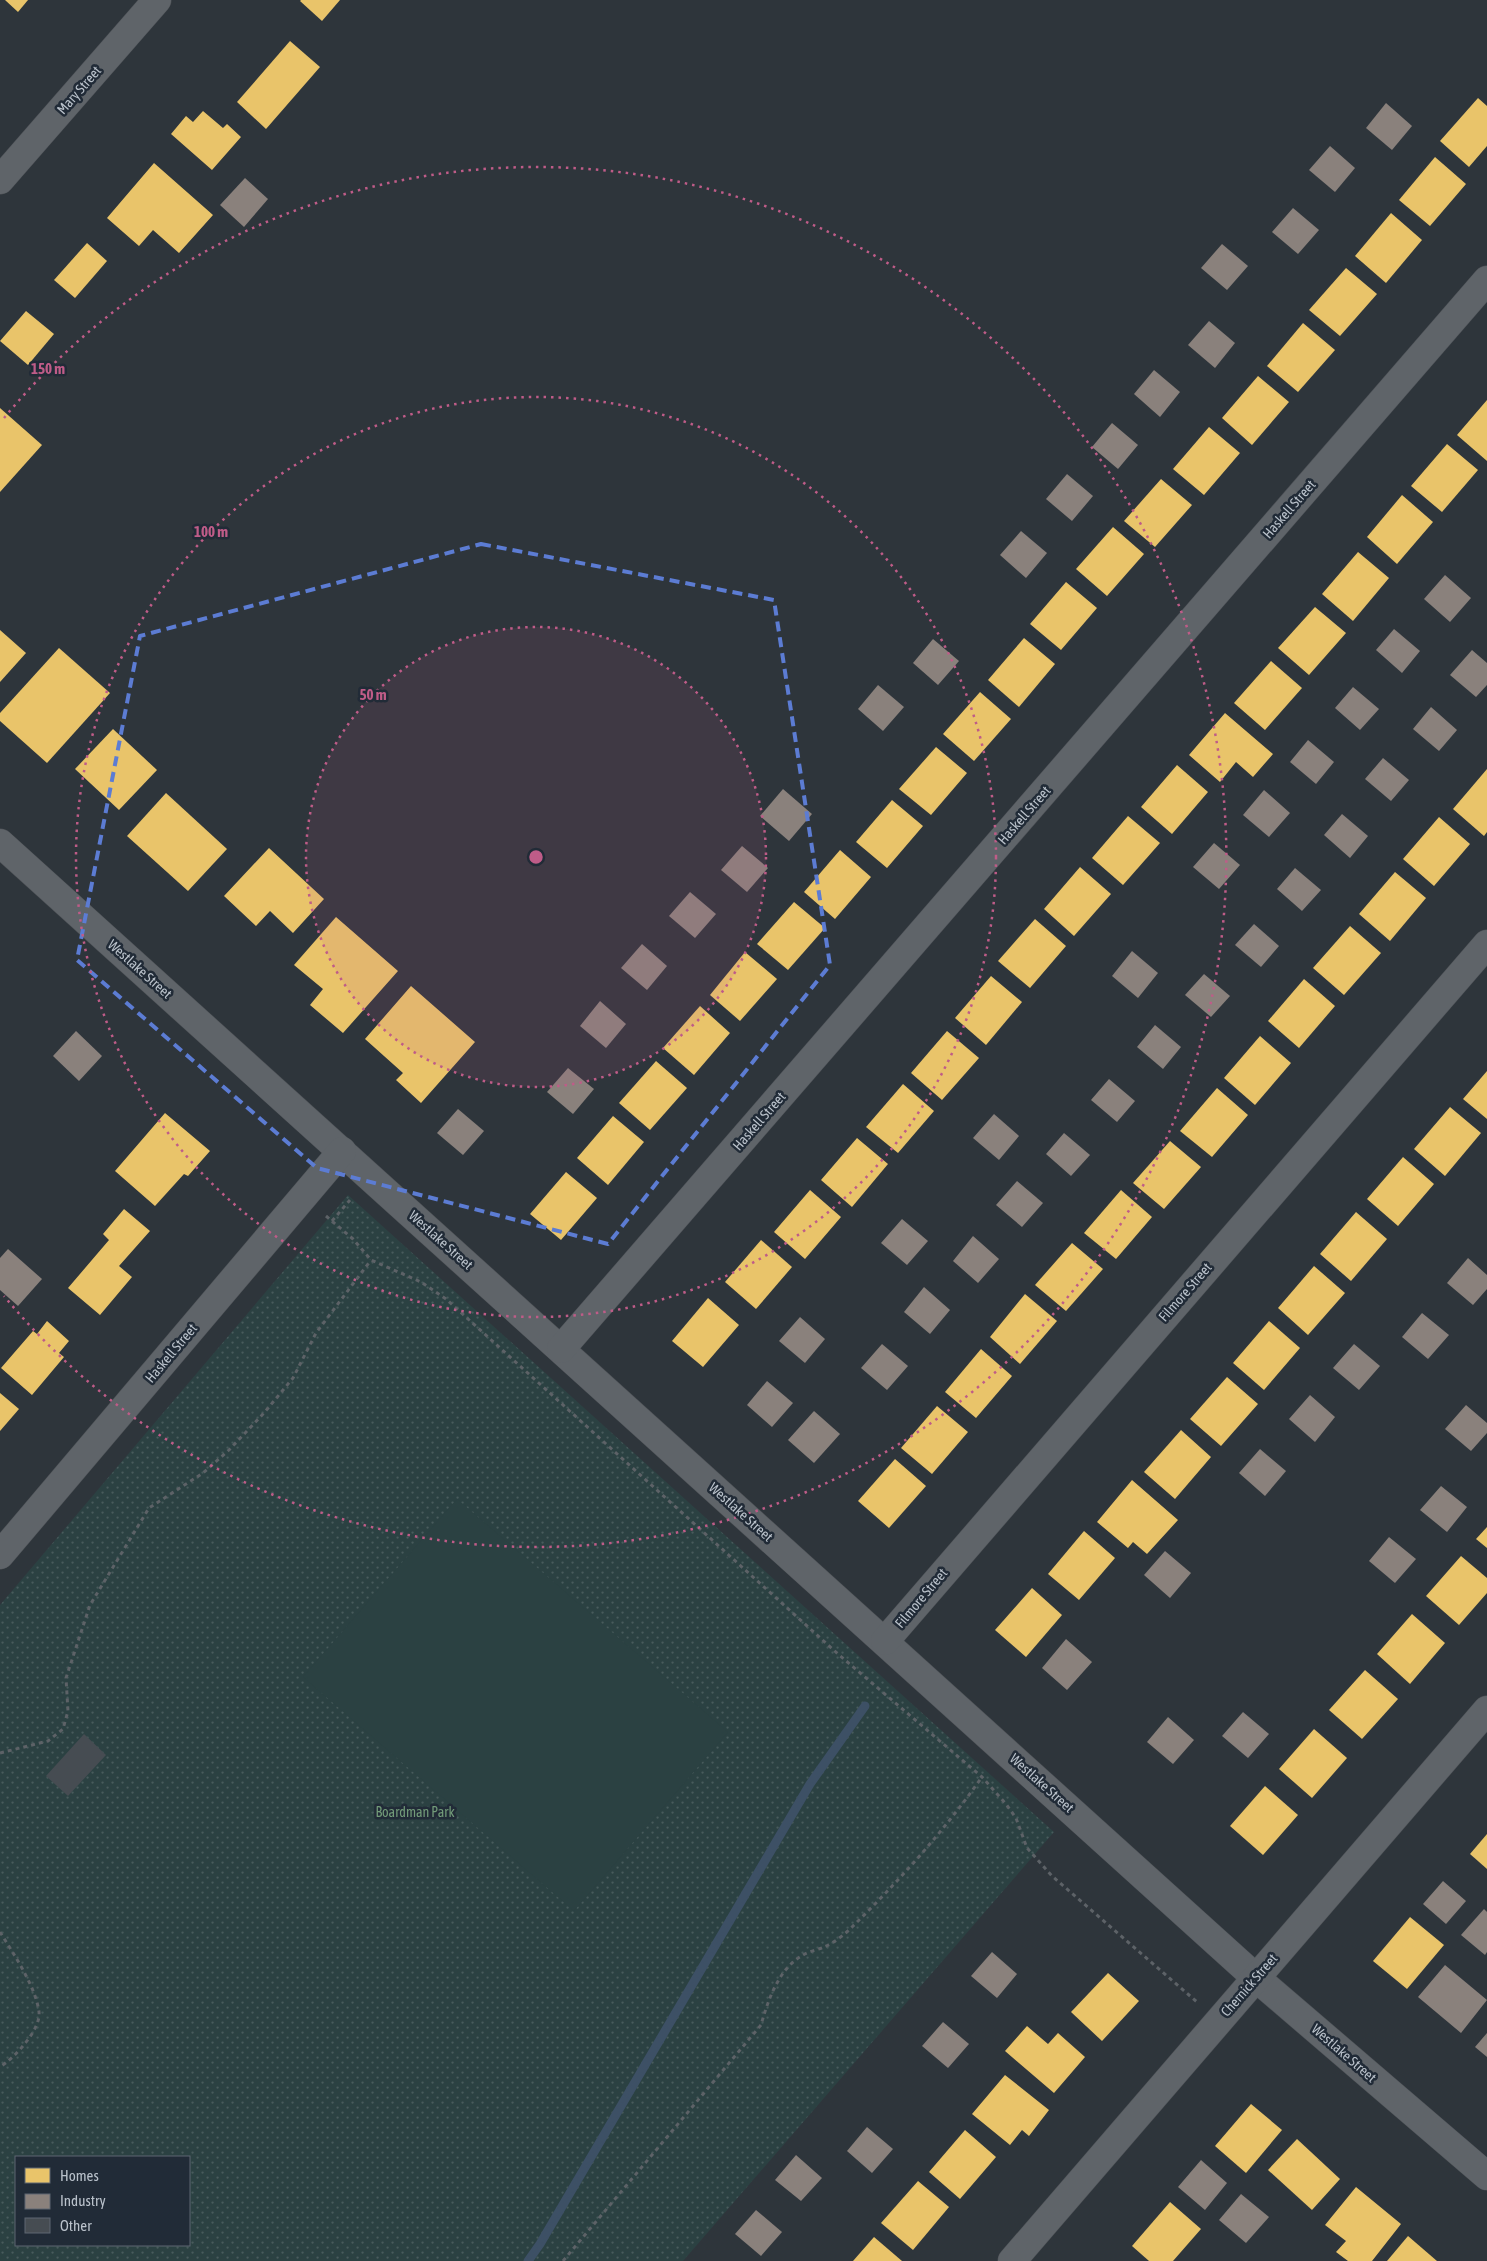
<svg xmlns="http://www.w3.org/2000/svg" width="1487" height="2261" font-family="'Asap Condensed',sans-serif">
	<defs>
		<pattern id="park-dots" width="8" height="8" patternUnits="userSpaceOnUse" patternTransform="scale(1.25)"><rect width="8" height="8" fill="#2b4142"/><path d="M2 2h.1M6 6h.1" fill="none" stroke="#485b5c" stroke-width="1.8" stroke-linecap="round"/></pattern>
	</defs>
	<rect width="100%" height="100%" fill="#2e353b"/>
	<path fill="url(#park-dots)" fill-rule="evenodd" d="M348,1195L1054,1832L683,2261H0V1605ZM16,2157H189V2245H16Z"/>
	<polygon fill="#2b4142" points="457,1499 728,1732 574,1911 303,1677"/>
	<g fill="#e9c46a">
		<polygon points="5,0 28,0 18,12"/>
		<polygon points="301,0 340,0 322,21 300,1"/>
		<polygon points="290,41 320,67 266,129 237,102"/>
		<polygon points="1478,98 1487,106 1487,146 1469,167 1440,141"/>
		<polygon points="203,111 223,128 227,124 241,137 212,170 171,134 186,116 193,122"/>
		<polygon points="1435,157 1466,184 1430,226 1399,200"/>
		<polygon points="154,163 213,215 179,253 153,230 139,246 107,218"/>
		<polygon points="1391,213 1422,240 1386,283 1355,256"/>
		<polygon points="87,243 107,261 75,298 54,280"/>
		<polygon points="1346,268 1377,294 1340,336 1309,310"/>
		<polygon points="26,311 54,334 28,365 0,341"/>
		<polygon points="1303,323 1335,350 1298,392 1267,366"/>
		<polygon points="1258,376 1289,402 1252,445 1222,418"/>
		<polygon points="1487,400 1487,461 1457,435"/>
		<polygon points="0,408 42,445 0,492"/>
		<polygon points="1209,427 1240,453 1204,495 1173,469"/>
		<polygon points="1447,444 1478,470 1442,512 1411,486"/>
		<polygon points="1161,479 1192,505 1155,547 1124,521"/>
		<polygon points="1402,495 1433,522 1397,564 1367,537"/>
		<polygon points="1113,527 1144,554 1107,596 1076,569"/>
		<polygon points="1358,552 1389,578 1353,621 1322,594"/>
		<polygon points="1066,582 1097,608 1061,650 1030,624"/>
		<polygon points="1315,607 1346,633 1309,675 1278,648"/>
		<polygon points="0,630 26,653 0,682"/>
		<polygon points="1024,638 1055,664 1019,707 988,680"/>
		<polygon points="59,648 110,693 47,763 0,721 0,713"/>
		<polygon points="1271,661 1302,688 1265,730 1234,703"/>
		<polygon points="980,692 1011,719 974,761 943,734"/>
		<polygon points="1225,713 1273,754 1253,777 1236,762 1220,782 1189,755"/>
		<polygon points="113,729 157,770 119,810 75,769"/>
		<polygon points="936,747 967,773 931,815 899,789"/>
		<polygon points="1177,765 1208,792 1172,834 1141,807"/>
		<polygon points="1487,769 1487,832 1484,836 1453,809"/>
		<polygon points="166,793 227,849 188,891 127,836"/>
		<polygon points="892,800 923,826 887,868 856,842"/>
		<polygon points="1128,816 1160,843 1123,885 1092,858"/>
		<polygon points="1439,817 1470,844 1434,886 1403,859"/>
		<polygon points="269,848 324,899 293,933 270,911 256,926 224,896"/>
		<polygon points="840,850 871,877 835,919 804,892"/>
		<polygon points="1080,867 1111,894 1074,936 1044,909"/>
		<polygon points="1395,872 1426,898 1390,941 1359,914"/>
		<polygon points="794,902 825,928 788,970 757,944"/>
		<polygon points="336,917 398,971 343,1033 310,1005 323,989 294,965"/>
		<polygon points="1035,919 1066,946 1030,988 998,961"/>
		<polygon points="1350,926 1381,953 1344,995 1313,968"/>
		<polygon points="745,952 777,979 740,1021 710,995"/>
		<polygon points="991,976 1022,1002 986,1045 955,1018"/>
		<polygon points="1304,979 1335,1006 1299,1048 1268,1021"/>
		<polygon points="411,986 475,1042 421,1103 396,1080 403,1073 365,1039"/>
		<polygon points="700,1006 730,1033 694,1075 663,1048"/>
		<polygon points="947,1031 979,1058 942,1100 911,1073"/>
		<polygon points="1260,1036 1291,1063 1255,1105 1224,1078"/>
		<polygon points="656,1061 687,1088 650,1130 619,1103"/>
		<polygon points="1487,1071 1487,1119 1463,1099"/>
		<polygon points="903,1084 934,1111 898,1153 866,1127"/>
		<polygon points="1217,1088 1248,1115 1212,1157 1180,1131"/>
		<polygon points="1450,1107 1481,1133 1445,1176 1414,1149"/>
		<polygon points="165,1113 210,1151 188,1176 184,1174 155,1206 115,1171"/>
		<polygon points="613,1116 644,1142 608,1185 577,1158"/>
		<polygon points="857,1138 888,1164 852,1207 821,1180"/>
		<polygon points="1170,1141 1201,1167 1164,1209 1133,1183"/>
		<polygon points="1403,1157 1434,1184 1398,1226 1367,1199"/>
		<polygon points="566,1172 597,1198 561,1240 530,1214"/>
		<polygon points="810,1190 841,1217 805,1259 774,1232"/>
		<polygon points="1121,1190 1152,1217 1116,1259 1084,1233"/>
		<polygon points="124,1209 150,1231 119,1266 132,1277 100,1315 68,1288 109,1240 103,1234"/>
		<polygon points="1356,1212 1387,1239 1351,1281 1320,1254"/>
		<polygon points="761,1240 792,1267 756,1309 725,1282"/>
		<polygon points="1072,1243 1103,1269 1066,1311 1035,1285"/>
		<polygon points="1314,1266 1345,1293 1308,1335 1278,1308"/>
		<polygon points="1025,1294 1057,1321 1020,1364 990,1337"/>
		<polygon points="708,1298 739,1325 703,1367 672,1341"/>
		<polygon points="47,1321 69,1341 59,1353 64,1357 32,1395 1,1368 33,1331 37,1334"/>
		<polygon points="1269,1321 1300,1348 1264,1390 1233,1363"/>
		<polygon points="981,1349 1012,1376 976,1418 945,1392"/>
		<polygon points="1227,1377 1258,1404 1221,1446 1190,1419"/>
		<polygon points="0,1393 19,1409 0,1431"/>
		<polygon points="937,1406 968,1432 932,1474 901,1448"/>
		<polygon points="1181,1430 1211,1457 1175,1499 1144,1472"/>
		<polygon points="895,1459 926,1486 889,1528 858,1501"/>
		<polygon points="1132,1480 1178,1520 1147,1554 1133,1542 1128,1548 1097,1522"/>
		<polygon points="1487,1527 1487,1548 1476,1539"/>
		<polygon points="1084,1531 1115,1558 1079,1600 1048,1574"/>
		<polygon points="1461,1556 1487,1578 1487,1593 1459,1625 1426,1596"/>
		<polygon points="1032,1588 1062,1615 1026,1657 995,1630"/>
		<polygon points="1412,1614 1445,1643 1410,1684 1377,1654"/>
		<polygon points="1365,1670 1398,1699 1362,1739 1329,1710"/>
		<polygon points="1314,1729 1347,1758 1312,1798 1279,1769"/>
		<polygon points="1265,1786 1298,1815 1263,1855 1230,1826"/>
		<polygon points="1487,1834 1487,1869 1470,1854"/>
		<polygon points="1410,1917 1444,1945 1407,1989 1373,1961"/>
		<polygon points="1108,1973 1139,2001 1102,2041 1071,2012"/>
		<polygon points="1027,2026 1048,2044 1058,2033 1085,2057 1054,2093 1005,2051"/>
		<polygon points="1005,2075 1049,2110 1029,2136 1022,2130 1010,2145 972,2114"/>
		<polygon points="1251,2104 1282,2130 1246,2173 1215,2146"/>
		<polygon points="965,2130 996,2157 960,2199 929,2172"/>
		<polygon points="1297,2139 1340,2179 1312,2210 1268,2170"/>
		<polygon points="918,2181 949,2207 913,2250 881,2223"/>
		<polygon points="1356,2187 1401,2224 1372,2261 1348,2261 1336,2252 1346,2241 1325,2225"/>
		<polygon points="1170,2202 1201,2229 1173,2261 1149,2261 1132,2246"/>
		<polygon points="1408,2236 1437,2261 1387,2261"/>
		<polygon points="874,2237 902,2261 853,2261"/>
	</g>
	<g fill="#8a817c">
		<polygon points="1386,103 1412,126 1392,150 1366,128"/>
		<polygon points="1330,146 1355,168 1335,192 1309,170"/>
		<polygon points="245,178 268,199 244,227 220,205"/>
		<polygon points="1293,208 1319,230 1298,254 1272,232"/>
		<polygon points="1222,244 1248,266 1227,290 1201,268"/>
		<polygon points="1209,321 1235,343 1215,368 1188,345"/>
		<polygon points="1154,370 1180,392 1160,417 1134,394"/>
		<polygon points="1112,423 1138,445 1118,469 1092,447"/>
		<polygon points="1067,474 1093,496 1072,521 1046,499"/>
		<polygon points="1021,531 1047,553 1026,578 1000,555"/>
		<polygon points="1445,575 1471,598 1450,622 1424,599"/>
		<polygon points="1394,629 1420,651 1402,673 1376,650"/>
		<polygon points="933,639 959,661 938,685 913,663"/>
		<polygon points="1472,650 1487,663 1487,685 1476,697 1450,675"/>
		<polygon points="878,685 904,707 883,731 858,709"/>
		<polygon points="1353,687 1379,709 1360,730 1335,708"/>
		<polygon points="1431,707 1457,730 1439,751 1413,729"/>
		<polygon points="1308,740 1334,762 1316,784 1290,762"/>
		<polygon points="1383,758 1409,780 1391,801 1365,779"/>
		<polygon points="783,789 812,814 789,841 760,816"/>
		<polygon points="1264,790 1290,813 1269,837 1243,815"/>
		<polygon points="1342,814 1368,836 1350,858 1324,835"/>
		<polygon points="1214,843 1240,865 1219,889 1193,867"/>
		<polygon points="742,846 768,868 747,892 721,870"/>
		<polygon points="1295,868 1321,890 1302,911 1277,889"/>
		<polygon points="690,892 716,914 695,938 669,916"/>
		<polygon points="1254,924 1279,946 1261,967 1235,945"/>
		<polygon points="642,944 667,966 647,990 621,968"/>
		<polygon points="1132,951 1158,973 1138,998 1112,976"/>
		<polygon points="1204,974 1230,996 1211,1017 1185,995"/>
		<polygon points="600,1001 626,1024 606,1048 580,1026"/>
		<polygon points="1155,1025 1181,1047 1163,1069 1137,1047"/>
		<polygon points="76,1031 102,1056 79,1081 53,1056"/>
		<polygon points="568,1068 594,1089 573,1114 547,1092"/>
		<polygon points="1109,1079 1135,1101 1117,1122 1091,1100"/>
		<polygon points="458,1109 484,1131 463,1155 437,1133"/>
		<polygon points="994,1114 1019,1136 999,1160 973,1138"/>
		<polygon points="1064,1133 1090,1155 1071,1176 1046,1154"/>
		<polygon points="1017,1181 1043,1203 1022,1227 996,1205"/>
		<polygon points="902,1219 928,1241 907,1265 881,1243"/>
		<polygon points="973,1236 999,1259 978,1283 953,1261"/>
		<polygon points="8,1249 42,1279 18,1306 0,1290 0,1258"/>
		<polygon points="1468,1258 1487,1275 1487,1289 1473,1305 1447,1283"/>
		<polygon points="924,1287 950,1310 930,1334 904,1312"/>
		<polygon points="1422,1313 1449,1335 1428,1359 1402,1337"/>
		<polygon points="800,1317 825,1339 805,1363 779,1341"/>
		<polygon points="882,1344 908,1366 887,1390 861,1368"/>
		<polygon points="1354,1344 1380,1366 1359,1390 1333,1368"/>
		<polygon points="767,1381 793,1403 772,1427 747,1405"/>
		<polygon points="1310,1395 1335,1417 1315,1442 1289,1419"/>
		<polygon points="1466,1405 1487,1423 1487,1433 1471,1451 1445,1429"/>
		<polygon points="814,1411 840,1434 814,1463 788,1440"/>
		<polygon points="1260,1449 1286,1471 1265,1496 1239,1473"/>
		<polygon points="1441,1486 1467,1507 1447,1532 1420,1510"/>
		<polygon points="1389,1537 1416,1559 1395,1583 1369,1561"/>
		<polygon points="1165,1551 1191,1573 1170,1598 1144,1575"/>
		<polygon points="1066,1639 1092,1662 1067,1690 1042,1668"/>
		<polygon points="1243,1712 1269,1734 1248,1758 1222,1736"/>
		<polygon points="1168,1717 1194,1740 1173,1764 1147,1742"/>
		<polygon points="1443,1881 1466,1901 1446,1924 1423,1904"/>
		<polygon points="1484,1909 1487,1912 1487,1952 1485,1955 1461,1935"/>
		<polygon points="992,1952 1017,1974 997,1998 971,1976"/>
		<polygon points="1445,1965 1487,2000 1461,2033 1418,1997"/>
		<polygon points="943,2022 969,2044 948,2068 922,2046"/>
		<polygon points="1487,2033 1487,2057 1475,2047"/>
		<polygon points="867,2127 893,2149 872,2173 847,2151"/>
		<polygon points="796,2155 822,2178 801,2201 775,2180"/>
		<polygon points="1201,2160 1227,2183 1205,2210 1178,2187"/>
		<polygon points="1241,2194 1269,2217 1246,2243 1219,2220"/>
		<polygon points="756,2210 782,2232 761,2256 735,2234"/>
	</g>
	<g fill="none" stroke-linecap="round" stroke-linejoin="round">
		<polyline stroke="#3d5065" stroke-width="9" points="528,2261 540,2244 810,1784 865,1706"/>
	</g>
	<polygon fill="#464c52" points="84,1734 106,1755 68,1796 46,1776"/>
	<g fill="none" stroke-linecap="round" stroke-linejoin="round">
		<defs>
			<g id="street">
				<polyline points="0,180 157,0"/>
				<polyline points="0,843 1255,1977 1487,2176"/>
				<polyline points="561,1349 1487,280"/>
				<polyline points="0,1555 342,1151"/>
				<polyline points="885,1641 1487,944"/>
				<polyline points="1012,2261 1487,1710"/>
			</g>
		</defs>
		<use href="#street" stroke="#4d5156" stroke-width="29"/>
		<g stroke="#5d6267" stroke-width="3" stroke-dasharray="4 4" stroke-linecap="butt">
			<polyline points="326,1216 353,1239 371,1260 421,1282 446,1299 838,1654 982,1777 1006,1804 1016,1818 1027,1848 1052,1876 1197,2002"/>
			<polyline points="332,1221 350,1200"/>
			<polyline points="0,1753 48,1741 63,1729 68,1711 66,1678 90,1605 149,1508 203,1473 229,1450 264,1413 293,1378 316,1333 371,1260"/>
			<path d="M0,1932C13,1953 36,1987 39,2012C41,2030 14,2058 0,2067"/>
			<path d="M563,2261L761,2025C768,2000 779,1968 803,1955C809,1951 818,1950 824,1947C834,1943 845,1934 852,1927C899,1881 944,1831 982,1777"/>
		</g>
		<use href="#street" stroke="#5f6469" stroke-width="28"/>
	</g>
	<path fill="none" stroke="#5c7cd3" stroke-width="4" stroke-dasharray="10 6" stroke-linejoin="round" d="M481,544L774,600L830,965L608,1244L317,1168L77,960L140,636Z"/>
	<circle cx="536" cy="857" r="230" fill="#bf5c88" fill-opacity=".12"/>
	<g fill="none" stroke="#bf5c88" stroke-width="2.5" stroke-dasharray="2.5 5">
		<circle cx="536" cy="857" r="230"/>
		<circle cx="536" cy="857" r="460"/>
		<path d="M4 418A690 690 0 1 1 4 1296"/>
	</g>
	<g text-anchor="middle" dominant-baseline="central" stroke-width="5" stroke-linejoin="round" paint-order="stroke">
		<g font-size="14" fill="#bac2cb" stroke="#212b37">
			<text transform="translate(79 90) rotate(-49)">Mary Street</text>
			<text transform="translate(1289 509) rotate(-49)">Haskell Street</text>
			<text transform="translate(1024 815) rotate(-49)">Haskell Street</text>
			<text transform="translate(140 969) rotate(42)">Westlake Street</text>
			<text transform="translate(759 1121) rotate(-49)">Haskell Street</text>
			<text transform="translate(441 1240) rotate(42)">Westlake Street</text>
			<text transform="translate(1185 1292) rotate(-49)">Filmore Street</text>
			<text transform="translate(171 1353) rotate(-50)">Haskell Street</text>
			<text transform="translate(741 1512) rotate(42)">Westlake Street</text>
			<text transform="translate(921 1598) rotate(-50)">Filmore Street</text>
			<text transform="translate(1042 1783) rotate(42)">Westlake Street</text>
			<text transform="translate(1249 1985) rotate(-49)">Chernick Street</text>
			<text transform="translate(1344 2053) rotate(41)">Westlake Street</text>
		</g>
		<g font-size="14" fill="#729b79" stroke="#212b37">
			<text x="415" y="1812">Boardman Park</text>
		</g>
	</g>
	<circle cx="536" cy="857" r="8" fill="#bf5c88" stroke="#212b37" stroke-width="2.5"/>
	<g font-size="15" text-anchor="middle" font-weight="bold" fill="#bf5c88" stroke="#212b37" stroke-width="5" stroke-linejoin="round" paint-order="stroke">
		<text x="48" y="374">150 m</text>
		<text x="211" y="537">100 m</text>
		<text x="373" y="700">50 m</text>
	</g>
	<rect x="15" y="2156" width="175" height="90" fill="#212b37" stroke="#5e6772"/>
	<rect x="25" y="2168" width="25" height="15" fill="#e9c46a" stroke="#5e6772"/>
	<text x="60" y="2181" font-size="15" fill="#bac2cb">Homes</text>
	<rect x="25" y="2194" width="25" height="15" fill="#8a817c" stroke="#5e6772"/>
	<text x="60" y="2206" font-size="15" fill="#bac2cb">Industry</text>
	<rect x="25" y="2218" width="25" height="15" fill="#464c52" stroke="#5e6772"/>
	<text x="60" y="2231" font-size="15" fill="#bac2cb">Other</text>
</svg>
